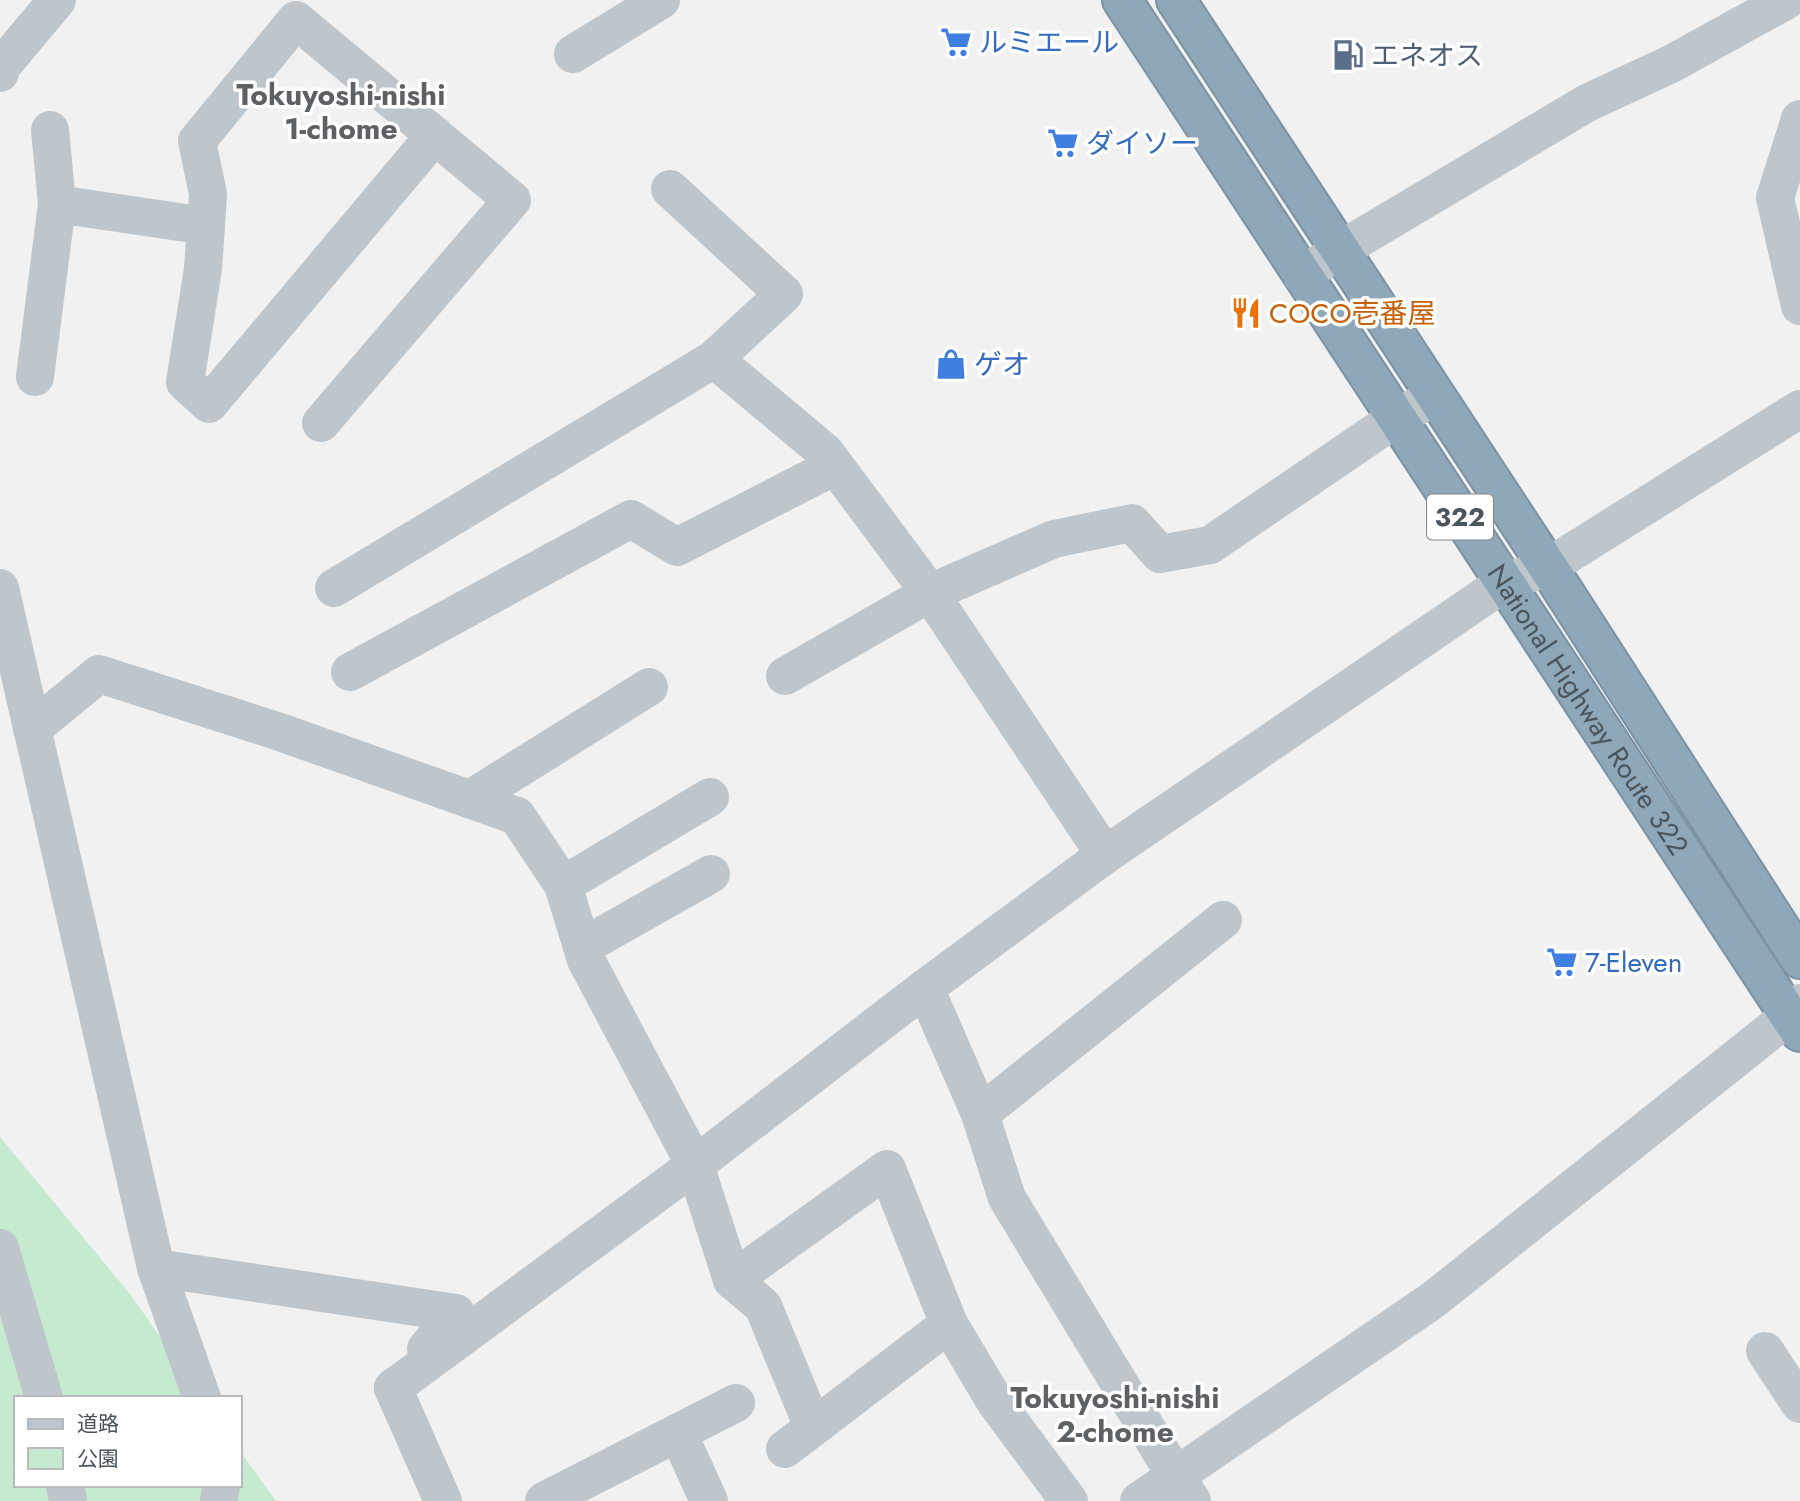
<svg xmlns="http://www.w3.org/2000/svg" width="1800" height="1501" font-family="Jost,'Noto Sans JP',sans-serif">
	<rect width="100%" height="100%" fill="#f2f1f1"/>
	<polygon fill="#c5eacf" points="0,1137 130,1294 203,1398 16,1398 16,1485 240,1485 240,1451 276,1501 0,1501"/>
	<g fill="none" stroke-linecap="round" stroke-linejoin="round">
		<defs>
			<g id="highway">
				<path id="s1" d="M1122,0L1800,1032"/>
				<polyline points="1176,0 1548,567 1800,959"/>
			</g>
		</defs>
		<use href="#highway" stroke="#7a92a4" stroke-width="42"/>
		<g stroke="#bec6cb" stroke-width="38">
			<polyline points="573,54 661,0"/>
			<polyline points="0,73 1,67 57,0"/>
			<polyline points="1800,119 1775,198 1800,306"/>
			<polyline points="50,130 57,204 206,226"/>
			<polyline points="670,189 784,294 714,359 825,452 930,593 1105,855"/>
			<polyline points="1302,275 1340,250 1587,103 1671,64 1787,0"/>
			<polyline points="35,377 57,204"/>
			<polyline points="321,423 512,200 296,20 197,141 208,194 206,226 203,269 185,382 209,404 435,135"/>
			<polyline points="0,588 156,1268 202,1398"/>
			<polyline points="334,588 714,359"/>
			<polyline points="350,672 631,519 677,547 835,466"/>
			<polyline points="785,676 930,593 1054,539 1132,523 1160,554 1210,545 1395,419 1435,396"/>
			<polyline points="32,729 99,674 277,731 517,816 563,885 586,960 695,1165 732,1280 887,1169 949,1324 785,1449"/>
			<polyline points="470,799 649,687"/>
			<polyline points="563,885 710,797"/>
			<polyline points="582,947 711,874"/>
			<polyline points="925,988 980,1114 1007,1198 1175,1475 1192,1501"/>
			<polyline points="980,1114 1223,920"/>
			<polyline points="0,1248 44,1398"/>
			<polyline points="156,1268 456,1313 426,1349"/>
			<polyline points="732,1280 763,1306 813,1427"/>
			<polyline points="949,1324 996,1403 1069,1501"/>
			<polyline points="1765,1351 1800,1404"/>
			<polyline points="393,1388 695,1165 925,988 1105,855 1504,583 1548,567 1800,409"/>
			<polyline points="393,1388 443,1501"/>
			<polyline points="678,1433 709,1501"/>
			<polyline points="65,1485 68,1501"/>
			<polyline points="219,1501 221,1485"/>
			<polyline points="544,1501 736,1403"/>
			<polyline points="1139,1501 1433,1300 1789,1016 1800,1003"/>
		</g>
		<use href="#highway" stroke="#8ea7b9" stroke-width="38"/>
	</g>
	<defs>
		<symbol id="supermarket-bare" viewBox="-9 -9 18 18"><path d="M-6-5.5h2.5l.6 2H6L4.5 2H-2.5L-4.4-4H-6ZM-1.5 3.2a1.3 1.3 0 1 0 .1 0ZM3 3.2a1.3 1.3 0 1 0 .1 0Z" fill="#3f7fe0" stroke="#fff" stroke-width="2.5" paint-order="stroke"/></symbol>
		<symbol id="fuel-bare" viewBox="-9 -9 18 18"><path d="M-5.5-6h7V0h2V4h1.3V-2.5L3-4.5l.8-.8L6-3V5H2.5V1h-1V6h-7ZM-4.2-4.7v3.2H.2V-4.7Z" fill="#5c6f8a" stroke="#fff" stroke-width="2.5" paint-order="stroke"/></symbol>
		<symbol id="restaurant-bare" viewBox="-9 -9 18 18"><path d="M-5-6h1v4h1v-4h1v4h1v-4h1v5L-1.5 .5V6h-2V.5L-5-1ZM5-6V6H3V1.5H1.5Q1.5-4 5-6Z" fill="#e8710a" stroke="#fff" stroke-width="2.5" paint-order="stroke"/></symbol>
		<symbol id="shop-bare" viewBox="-9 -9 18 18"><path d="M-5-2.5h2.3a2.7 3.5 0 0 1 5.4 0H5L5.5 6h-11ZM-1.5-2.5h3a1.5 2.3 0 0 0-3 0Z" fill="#3f7fe0" stroke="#fff" stroke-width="2.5" paint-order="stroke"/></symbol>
	</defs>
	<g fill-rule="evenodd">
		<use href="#supermarket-bare" x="934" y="20" width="44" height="44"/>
		<use href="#fuel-bare" x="1326" y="33" width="44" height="44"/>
		<use href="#supermarket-bare" x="1041" y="121" width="44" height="44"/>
		<use href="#restaurant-bare" x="1224" y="291" width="44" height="44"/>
		<use href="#shop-bare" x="929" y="342" width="44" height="44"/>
		<use href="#supermarket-bare" x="1540" y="940" width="44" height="44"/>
	</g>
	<g text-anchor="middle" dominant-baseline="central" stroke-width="7" stroke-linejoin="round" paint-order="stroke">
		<rect fill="#fff" stroke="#81888d" stroke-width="2" x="1427" y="494.5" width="66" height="45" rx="5"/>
		<g font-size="26" font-weight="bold" fill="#4b555c">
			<text x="1460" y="517">322</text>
		</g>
		<g font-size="28" fill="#366cbe" stroke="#fff" text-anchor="start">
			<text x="979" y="42">ルミエール</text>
			<text x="1086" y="143">ダイソー</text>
			<text x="974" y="364">ゲオ</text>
			<text x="1585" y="962">7-Eleven</text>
		</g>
		<g font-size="28" fill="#4e5e75" stroke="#fff" text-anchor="start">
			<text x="1371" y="55">エネオス</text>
		</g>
		<g font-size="28" fill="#c56008" stroke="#fff" text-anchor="start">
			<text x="1269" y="313">COCO壱番屋</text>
		</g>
		<g font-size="28" fill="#4b555c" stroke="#fff">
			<text stroke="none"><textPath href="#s1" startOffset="849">National Highway Route 322</textPath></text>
		</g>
		<g font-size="30" font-weight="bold" fill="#5e6164" stroke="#fff">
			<text x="341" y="94">Tokuyoshi-nishi<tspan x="341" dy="34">1-chome</tspan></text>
			<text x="1115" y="1397">Tokuyoshi-nishi<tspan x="1115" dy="34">2-chome</tspan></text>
		</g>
	</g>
	<rect x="14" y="1396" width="228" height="91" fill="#ffffff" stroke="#b7bbbe" stroke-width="2"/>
	<rect x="28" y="1419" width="35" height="10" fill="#bec6cb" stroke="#b7bbbe" stroke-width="2"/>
	<text x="77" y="1431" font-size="21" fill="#4b555c">道路</text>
	<rect x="28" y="1448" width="35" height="21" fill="#c5eacf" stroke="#b7bbbe" stroke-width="2"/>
	<text x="77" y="1466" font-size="21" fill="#4b555c">公園</text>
</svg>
